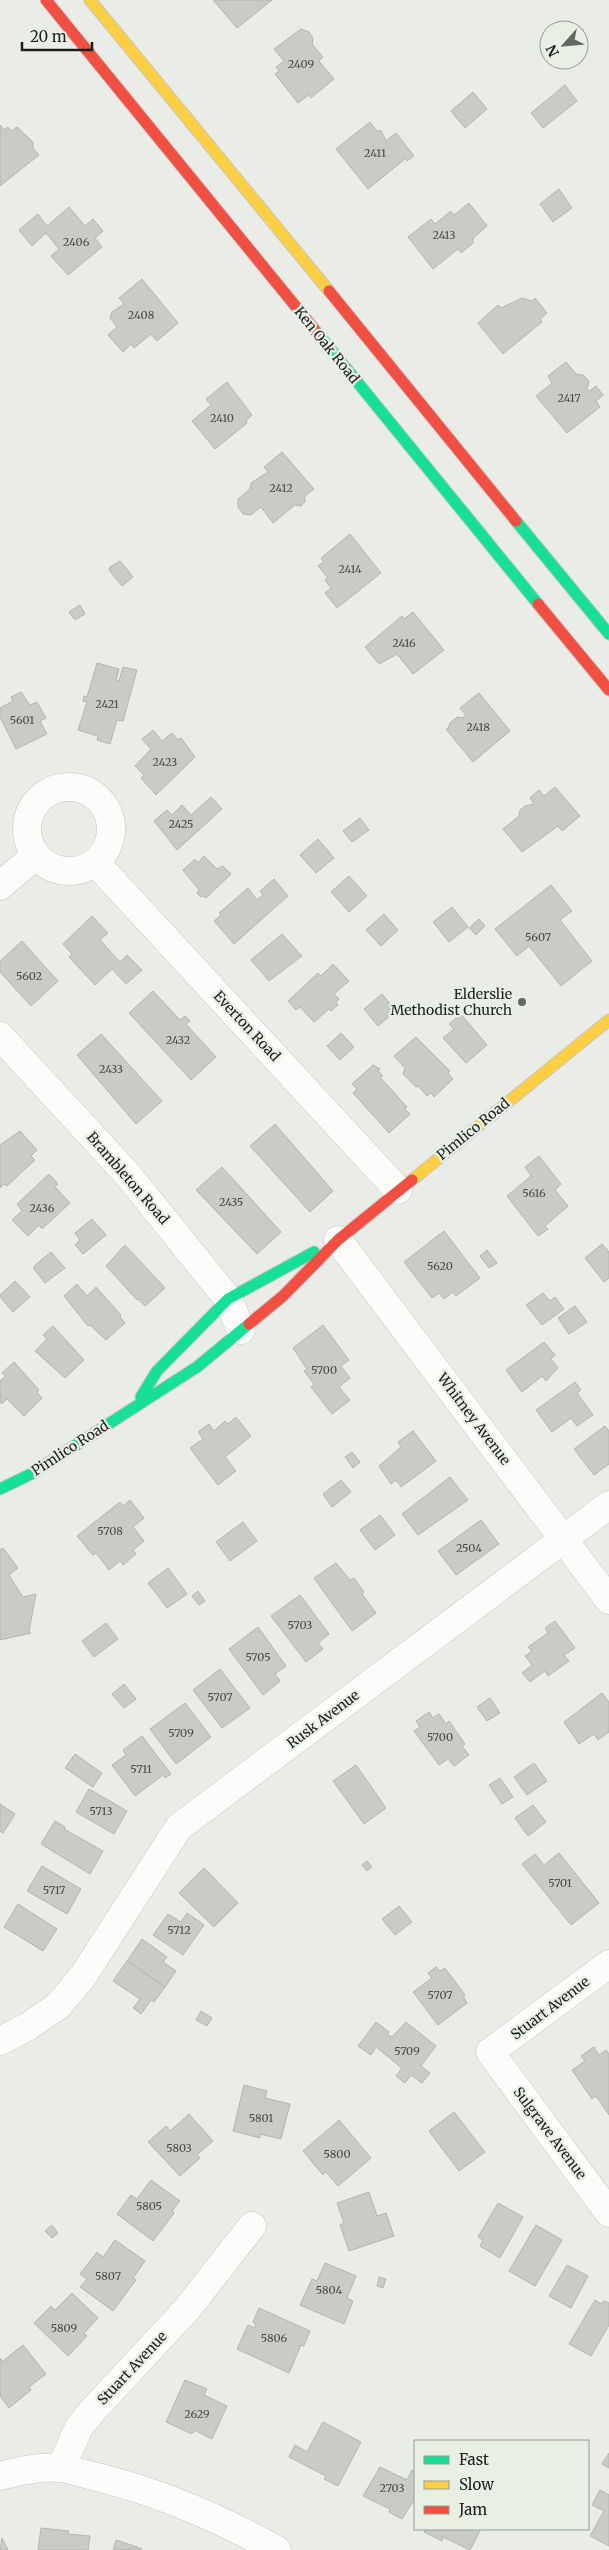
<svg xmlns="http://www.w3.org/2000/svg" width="609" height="2550" font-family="Merriweather,serif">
	<rect width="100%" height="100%" fill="#e9ece7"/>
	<g fill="#c9cbc7" stroke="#b2b5b1">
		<polygon points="213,0 272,0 237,28"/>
		<polygon points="301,29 309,32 313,38 312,44 323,57 319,61 334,79 311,98 309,95 298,103 275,74 279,71 276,67 284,61 274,49"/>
		<polygon points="565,85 577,101 543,128 531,113"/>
		<polygon points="473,92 487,109 465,128 451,111"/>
		<polygon points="370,122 377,131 381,131 386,141 396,133 414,156 407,161 405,159 368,189 336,149"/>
		<polygon points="0,125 4,130 8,127 11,131 17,127 33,142 33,148 39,155 0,186"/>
		<polygon points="559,189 572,208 553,222 540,204"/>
		<polygon points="469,203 487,226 473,238 473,243 461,253 458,249 433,269 408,237 431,219 435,224 451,211 454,215"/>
		<polygon points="69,207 85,226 93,219 103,231 95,238 102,247 68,275 51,256 59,249 46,233 32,246 19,230 38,214 47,226"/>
		<polygon points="142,279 178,323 157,341 151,334 134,348 131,344 123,352 108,335 117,327 110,318 112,312 124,304 119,298"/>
		<polygon points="522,298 532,301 535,298 547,313 540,319 542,322 503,354 478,323 498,305 501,308"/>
		<polygon points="566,362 576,374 583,375 589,381 587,389 589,391 596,386 603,395 596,401 600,407 567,433 536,396 552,383 548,376"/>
		<polygon points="227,382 252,415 246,421 247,423 215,449 192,421 211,405 206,399"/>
		<polygon points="282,452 314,489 305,496 305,502 301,506 295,505 273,523 261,507 251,515 243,514 238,507 238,499 250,489 251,483 268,472 264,467"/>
		<polygon points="350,534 381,573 337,608 325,593 331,588 325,580 328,578 318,566 324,562 321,558"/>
		<polygon points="120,561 133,577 122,586 109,570 110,567"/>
		<polygon points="80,605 85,614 75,620 69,612"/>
		<polygon points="413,612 444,650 413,674 397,654 379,664 365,647 402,616 404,619"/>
		<polygon points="97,663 119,669 116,680 119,681 123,667 137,670 123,721 117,720 110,744 97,740 98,736 78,730 87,702 83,701 84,696 87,697"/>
		<polygon points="21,692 30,705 37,702 46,718 40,721 47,734 16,749 0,717 0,708 13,701 11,697"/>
		<polygon points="479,693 510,731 473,762 446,729 448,729 450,723 457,717 462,718 466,715 460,708"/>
		<polygon points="153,730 162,741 172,733 178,740 181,738 195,757 156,795 141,778 144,775 135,766 151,749 142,739"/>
		<polygon points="555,787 580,816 562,831 558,826 522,852 503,829 519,816 520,810 525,806 534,804 530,798 539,790 544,796"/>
		<polygon points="211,797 222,809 177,850 154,821 167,810 172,815 182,805 191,815"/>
		<polygon points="360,818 369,830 352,842 343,831"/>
		<polygon points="318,839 334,858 316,873 300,855"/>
		<polygon points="204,856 217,869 223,866 231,874 206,898 203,896 201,897 197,893 199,890 183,870 195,859 198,863"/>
		<polygon points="349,876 367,896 349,912 331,892"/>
		<polygon points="274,879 288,896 234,944 214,921 221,915 219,913 248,888 257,900 263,895 260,891"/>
		<polygon points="551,885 572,911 560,920 592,961 561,986 529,946 517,956 495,929"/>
		<polygon points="452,907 468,927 449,942 433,922"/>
		<polygon points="384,914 398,930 381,946 366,930"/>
		<polygon points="92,916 108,933 100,940 120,962 127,955 142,970 126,984 112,969 95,985 69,957 72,954 63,944"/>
		<polygon points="479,919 485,926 476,935 469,928"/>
		<polygon points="282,934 302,956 269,981 251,960"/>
		<polygon points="22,941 58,981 31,1006 0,972 0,961"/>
		<polygon points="333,964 349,981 334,994 339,999 336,1002 338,1005 331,1011 329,1009 314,1022 300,1007 296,1010 288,1001 318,973 321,976"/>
		<polygon points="153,991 180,1020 185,1016 190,1021 186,1024 216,1057 191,1080 129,1013"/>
		<polygon points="382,994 396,1011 378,1026 364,1009"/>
		<polygon points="461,1014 487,1045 466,1063 443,1038 454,1029 449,1024"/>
		<polygon points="341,1033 354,1047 340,1060 327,1046"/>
		<polygon points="101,1034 162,1101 136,1124 77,1055"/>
		<polygon points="416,1037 450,1071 448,1073 453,1079 434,1097 431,1093 427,1096 418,1086 416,1087 403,1074 405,1068 394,1056"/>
		<polygon points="373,1065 380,1069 378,1071 383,1076 380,1077 407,1107 405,1109 410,1114 389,1133 353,1093 357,1089 352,1084"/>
		<polygon points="275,1124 333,1191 310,1212 250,1146"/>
		<polygon points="20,1131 37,1150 31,1156 35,1160 7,1186 4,1184 0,1188 0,1145"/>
		<polygon points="539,1156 561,1184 555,1190 568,1206 545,1226 548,1229 538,1236 507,1196 531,1176 525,1167"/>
		<polygon points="222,1167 281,1232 257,1254 196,1190"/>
		<polygon points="49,1174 58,1184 55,1187 70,1203 42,1229 39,1225 28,1236 12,1220 22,1211 17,1204"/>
		<polygon points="92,1219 106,1235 83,1254 75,1245 80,1240 75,1233"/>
		<polygon points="444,1231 480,1278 456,1296 453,1292 444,1299 439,1293 432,1298 404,1262"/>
		<polygon points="602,1244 609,1252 609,1278 604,1282 585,1258"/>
		<polygon points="125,1245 165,1288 145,1306 138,1299 137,1300 106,1266"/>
		<polygon points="487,1250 497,1263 489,1268 480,1256"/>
		<polygon points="51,1252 65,1268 45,1283 34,1269 34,1266"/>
		<polygon points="15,1281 30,1297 13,1312 0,1297 0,1295"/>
		<polygon points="77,1284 87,1296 96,1287 121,1315 120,1317 125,1323 106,1340 90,1325 88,1326 64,1296"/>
		<polygon points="543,1293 550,1301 555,1297 564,1309 542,1325 526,1305"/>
		<polygon points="575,1306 587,1322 569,1334 558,1318"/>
		<polygon points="323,1325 349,1360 341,1366 350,1378 339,1387 350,1400 332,1414 311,1387 314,1384 304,1371 307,1369 293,1348"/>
		<polygon points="53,1326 84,1360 65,1378 35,1351 47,1339 43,1335"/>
		<polygon points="544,1342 555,1355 551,1359 558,1368 546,1381 542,1376 522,1392 506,1370"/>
		<polygon points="14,1362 39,1390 37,1392 42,1398 24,1416 7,1399 2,1404 0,1402 0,1381 6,1376 2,1373"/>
		<polygon points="575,1382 581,1390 577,1393 593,1415 577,1426 571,1418 552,1432 536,1410"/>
		<polygon points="236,1417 251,1436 225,1457 236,1471 218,1485 190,1448 203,1439 198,1432 209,1424 214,1431 225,1421 228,1424"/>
		<polygon points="605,1426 609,1431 609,1464 594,1475 574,1449"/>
		<polygon points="413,1431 436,1461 401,1487 396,1480 391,1484 379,1466 401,1447 398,1442"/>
		<polygon points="352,1452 360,1462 353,1468 345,1457"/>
		<polygon points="450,1477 468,1500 418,1535 402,1514"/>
		<polygon points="341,1480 351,1492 332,1507 323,1494"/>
		<polygon points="130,1500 144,1518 133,1527 144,1541 133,1550 136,1554 123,1565 120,1561 109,1570 96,1553 93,1555 77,1536 120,1502 123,1506"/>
		<polygon points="380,1515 395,1535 375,1550 360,1530"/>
		<polygon points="481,1520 499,1544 456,1575 438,1551"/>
		<polygon points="243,1522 257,1541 230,1561 216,1542"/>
		<polygon points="3,1548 18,1568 9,1575 19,1591 23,1597 36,1594 29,1631 31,1633 0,1640 0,1550"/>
		<polygon points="336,1563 350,1580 354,1578 364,1592 362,1594 376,1613 352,1631 314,1578"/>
		<polygon points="168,1568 187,1594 167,1608 148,1583"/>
		<polygon points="198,1591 205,1601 199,1605 192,1596"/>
		<polygon points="300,1595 329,1634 318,1643 323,1649 306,1662 271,1616"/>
		<polygon points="555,1621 575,1648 564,1655 569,1661 548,1676 545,1671 530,1682 522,1673 532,1665 525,1656 532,1651 528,1647 548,1633 545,1628"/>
		<polygon points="106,1623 118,1639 94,1657 82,1641"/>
		<polygon points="258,1627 286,1666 275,1674 280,1681 263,1695 229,1649"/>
		<polygon points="220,1669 250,1708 222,1728 193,1690"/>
		<polygon points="124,1684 136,1699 124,1708 112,1694"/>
		<polygon points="602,1693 609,1702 609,1732 598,1740 594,1734 579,1744 564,1722"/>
		<polygon points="490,1698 500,1713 487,1721 477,1707"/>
		<polygon points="185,1703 211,1737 176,1764 150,1729"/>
		<polygon points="429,1712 433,1718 439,1714 446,1724 449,1721 465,1744 462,1746 469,1755 454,1766 448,1759 439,1765 414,1731 420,1727 416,1721"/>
		<polygon points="142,1736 171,1774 165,1778 163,1775 135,1796 112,1765 126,1755 123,1750"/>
		<polygon points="75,1754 102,1773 93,1787 65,1768"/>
		<polygon points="534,1763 547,1781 527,1795 514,1777"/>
		<polygon points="356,1765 386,1808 364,1824 333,1781"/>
		<polygon points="500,1778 513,1797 502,1804 489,1785"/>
		<polygon points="89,1789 127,1811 114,1834 76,1812"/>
		<polygon points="0,1804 15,1814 3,1833 0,1831"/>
		<polygon points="533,1805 546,1822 528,1836 515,1818"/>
		<polygon points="55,1821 65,1827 64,1829 103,1851 90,1874 41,1844"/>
		<polygon points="559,1853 599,1903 571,1925 522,1864 535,1854 544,1865"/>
		<polygon points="367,1861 372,1867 367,1871 362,1865"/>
		<polygon points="42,1866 81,1889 67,1914 27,1891"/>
		<polygon points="204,1868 238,1903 214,1927 179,1893"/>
		<polygon points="18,1904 57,1929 43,1951 4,1927"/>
		<polygon points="399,1906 412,1922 395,1935 382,1919"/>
		<polygon points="187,1913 204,1925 183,1955 153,1935 168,1914 181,1922"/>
		<polygon points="142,1939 167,1957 163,1962 176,1971 165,1987 127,1961"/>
		<polygon points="127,1961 165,1987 154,2002 151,2000 141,2014 133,2008 140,1999 113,1981"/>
		<polygon points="436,1967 440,1971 445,1968 465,1995 463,1996 467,2003 438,2025 413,1992 432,1978 428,1973"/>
		<polygon points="201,2011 212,2018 207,2026 196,2020"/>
		<polygon points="376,2022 389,2032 387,2034 392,2037 406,2022 436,2046 421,2066 430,2073 422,2083 411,2075 405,2083 396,2076 402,2068 376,2047 371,2055 358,2046"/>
		<polygon points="594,2047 599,2055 606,2050 609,2054 609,2115 596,2096 592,2099 572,2070 585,2061 581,2056"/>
		<polygon points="244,2085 267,2091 265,2098 290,2104 281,2139 260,2134 260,2138 233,2131"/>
		<polygon points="454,2112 485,2152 459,2171 429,2131"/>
		<polygon points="189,2114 213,2141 197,2155 200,2158 180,2176 148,2142 166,2126 170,2131"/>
		<polygon points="339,2120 371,2158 338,2186 326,2172 323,2175 303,2151"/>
		<polygon points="151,2180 180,2201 172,2211 174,2213 153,2241 117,2214 131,2195 137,2199"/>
		<polygon points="369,2192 377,2216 386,2213 394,2236 349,2251 340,2225 344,2223 337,2203"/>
		<polygon points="498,2203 523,2217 500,2258 480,2246 483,2240 478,2237"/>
		<polygon points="52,2225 58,2233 52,2238 45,2231"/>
		<polygon points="536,2225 562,2240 535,2286 509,2271"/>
		<polygon points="115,2240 145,2261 133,2278 136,2280 113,2311 80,2287 87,2279 80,2274 97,2252 103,2257"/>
		<polygon points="325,2263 356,2276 347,2298 353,2301 344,2324 300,2305 312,2279 317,2281"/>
		<polygon points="567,2265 588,2276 571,2308 549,2296"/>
		<polygon points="379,2277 386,2279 383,2288 377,2286"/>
		<polygon points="72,2293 98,2318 84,2333 87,2336 68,2356 34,2323 51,2306 55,2310"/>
		<polygon points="595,2300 602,2304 604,2301 609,2303 609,2325 591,2356 569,2344"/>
		<polygon points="259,2308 310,2331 304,2346 301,2345 289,2373 237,2349 248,2325 254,2328 256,2324 253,2322"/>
		<polygon points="23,2345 46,2374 29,2387 31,2390 9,2408 0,2396 0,2358 3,2361"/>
		<polygon points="185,2380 207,2389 204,2395 227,2406 212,2439 194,2430 192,2434 166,2422"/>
		<polygon points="323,2422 361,2442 338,2486 324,2479 326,2476 289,2457 295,2445 307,2452"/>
		<polygon points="609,2453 609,2468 602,2464"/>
		<polygon points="380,2467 407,2480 412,2470 415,2472 415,2498 402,2519 389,2512 390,2509 363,2496"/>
		<polygon points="600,2490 609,2495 609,2546 590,2536 604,2511 592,2505"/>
		<polygon points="41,2528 69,2531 68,2534 90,2536 88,2550 38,2550"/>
		<polygon points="425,2529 481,2529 470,2550 443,2537 442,2541 424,2532"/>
		<polygon points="2,2538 8,2550 0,2550"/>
		<polygon points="116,2540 137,2547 142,2549 113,2550"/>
	</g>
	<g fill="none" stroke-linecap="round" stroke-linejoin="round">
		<defs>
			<g id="street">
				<circle cx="69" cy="829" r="42"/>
				<polyline points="95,862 398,1190"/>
				<polyline points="0,886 36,855"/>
				<polyline points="0,1036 128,1175 228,1299 241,1330"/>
				<polyline points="338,1240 609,1600"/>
				<polyline points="609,1964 490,2052 609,2213"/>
				<polyline points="0,2041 27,2027 58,2006 83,1976 179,1827 609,1505"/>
				<polyline points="61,2468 79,2427 94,2409 187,2309 252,2226"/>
				<path d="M0,2476C20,2471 40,2466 60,2468C74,2470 88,2475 101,2478C164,2494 221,2519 277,2550"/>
			</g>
			<g id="fast">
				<polyline points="319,335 538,604"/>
				<polyline points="516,521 609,634"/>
				<polyline points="141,1397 157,1371 228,1299 314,1252"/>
				<polyline points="0,1489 31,1474 197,1367 249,1324"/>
			</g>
			<g id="slow">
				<polyline points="90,0 329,291"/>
				<polyline points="412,1180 609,1020"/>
			</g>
			<g id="jam">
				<polyline points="46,0 319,335"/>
				<polyline points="329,291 516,521"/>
				<polyline points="538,604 609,690"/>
				<polyline points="249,1324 283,1296 338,1240 412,1180"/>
			</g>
		</defs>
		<use href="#street" stroke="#c4c7c2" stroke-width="29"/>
		<use href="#fast" stroke="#c4c7c2" stroke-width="13"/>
		<use href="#slow" stroke="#c4c7c2" stroke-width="13"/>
		<use href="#jam" stroke="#c4c7c2" stroke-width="13"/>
		<use href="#street" stroke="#fcfcfb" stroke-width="28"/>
		<use href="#fast" stroke="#16e098" stroke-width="11"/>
		<use href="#slow" stroke="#ffcf43" stroke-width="11"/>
		<use href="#jam" stroke="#f24e42" stroke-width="11"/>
	</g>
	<circle fill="#646762" stroke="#e8efe4" stroke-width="2" cx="522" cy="1002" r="5"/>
	<g text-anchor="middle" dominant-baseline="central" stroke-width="4.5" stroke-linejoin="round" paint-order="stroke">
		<g font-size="11" fill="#484a46">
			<text x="301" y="64">2409</text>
			<text x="375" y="153">2411</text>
			<text x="444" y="235">2413</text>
			<text x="76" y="242">2406</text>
			<text x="141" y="315">2408</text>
			<text x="569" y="398">2417</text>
			<text x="222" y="418">2410</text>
			<text x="281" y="488">2412</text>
			<text x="350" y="569">2414</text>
			<text x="404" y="643">2416</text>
			<text x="107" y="704">2421</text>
			<text x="22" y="720">5601</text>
			<text x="478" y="727">2418</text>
			<text x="165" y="762">2423</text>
			<text x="181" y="824">2425</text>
			<text x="538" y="937">5607</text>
			<text x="29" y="976">5602</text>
			<text x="178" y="1040">2432</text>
			<text x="111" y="1069">2433</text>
			<text x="534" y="1193">5616</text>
			<text x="231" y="1202">2435</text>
			<text x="42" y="1208">2436</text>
			<text x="440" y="1266">5620</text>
			<text x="324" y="1370">5700</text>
			<text x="110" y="1531">5708</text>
			<text x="469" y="1548">2504</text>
			<text x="300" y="1625">5703</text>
			<text x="258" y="1657">5705</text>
			<text x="220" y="1697">5707</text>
			<text x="181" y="1733">5709</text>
			<text x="440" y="1737">5700</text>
			<text x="141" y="1769">5711</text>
			<text x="101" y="1811">5713</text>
			<text x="560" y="1883">5701</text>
			<text x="54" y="1890">5717</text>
			<text x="179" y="1930">5712</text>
			<text x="440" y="1995">5707</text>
			<text x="407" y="2051">5709</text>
			<text x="261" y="2118">5801</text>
			<text x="179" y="2148">5803</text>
			<text x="337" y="2154">5800</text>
			<text x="149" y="2206">5805</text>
			<text x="108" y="2276">5807</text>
			<text x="329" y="2290">5804</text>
			<text x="64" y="2328">5809</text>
			<text x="274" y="2338">5806</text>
			<text x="197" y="2414">2629</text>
			<text x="392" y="2488">2703</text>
		</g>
		<g font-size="14" fill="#1d1f1b" stroke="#e8efe4">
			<text transform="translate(327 345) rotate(51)">Ken Oak Road</text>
			<text transform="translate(247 1026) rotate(47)">Everton Road</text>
			<text transform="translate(473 1129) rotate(-39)">Pimlico Road</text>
			<text transform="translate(128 1178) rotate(49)">Brambleton Road</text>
			<text transform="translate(474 1419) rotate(53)">Whitney Avenue</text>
			<text transform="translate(70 1448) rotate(-33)">Pimlico Road</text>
			<text transform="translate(323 1719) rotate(-37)">Rusk Avenue</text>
			<text transform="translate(550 2008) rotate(-37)">Stuart Avenue</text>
			<text transform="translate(550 2133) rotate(53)">Sulgrave Avenue</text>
			<text transform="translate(132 2368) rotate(-47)">Stuart Avenue</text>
		</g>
		<g font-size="14" fill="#1d1f1b" stroke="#e8efe4" text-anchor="end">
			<text x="512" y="994">Elderslie<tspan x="512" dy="16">Methodist Church</tspan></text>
		</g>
	</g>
	<rect x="414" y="2440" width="175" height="90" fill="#e8efe4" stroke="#979c94"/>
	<rect x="424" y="2456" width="25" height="8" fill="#16e098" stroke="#979c94"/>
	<text x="459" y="2465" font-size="15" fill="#1d1f1b">Fast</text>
	<rect x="424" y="2481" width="25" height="8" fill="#ffcf43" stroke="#979c94"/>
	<text x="459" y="2490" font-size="15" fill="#1d1f1b">Slow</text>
	<rect x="424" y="2506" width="25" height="8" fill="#f24e42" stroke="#979c94"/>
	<text x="459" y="2515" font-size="15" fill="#1d1f1b">Jam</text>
	<g transform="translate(564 45) rotate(243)"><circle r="24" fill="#e8efe4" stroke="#979c94"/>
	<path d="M0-4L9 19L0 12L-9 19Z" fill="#646762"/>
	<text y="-8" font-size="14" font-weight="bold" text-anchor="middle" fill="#1d1f1b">N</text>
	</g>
	<path d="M22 42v8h70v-8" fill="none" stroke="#1d1f1b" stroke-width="2.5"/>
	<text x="30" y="42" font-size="15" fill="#1d1f1b" stroke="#e8efe4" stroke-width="4" paint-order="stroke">20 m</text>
</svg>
